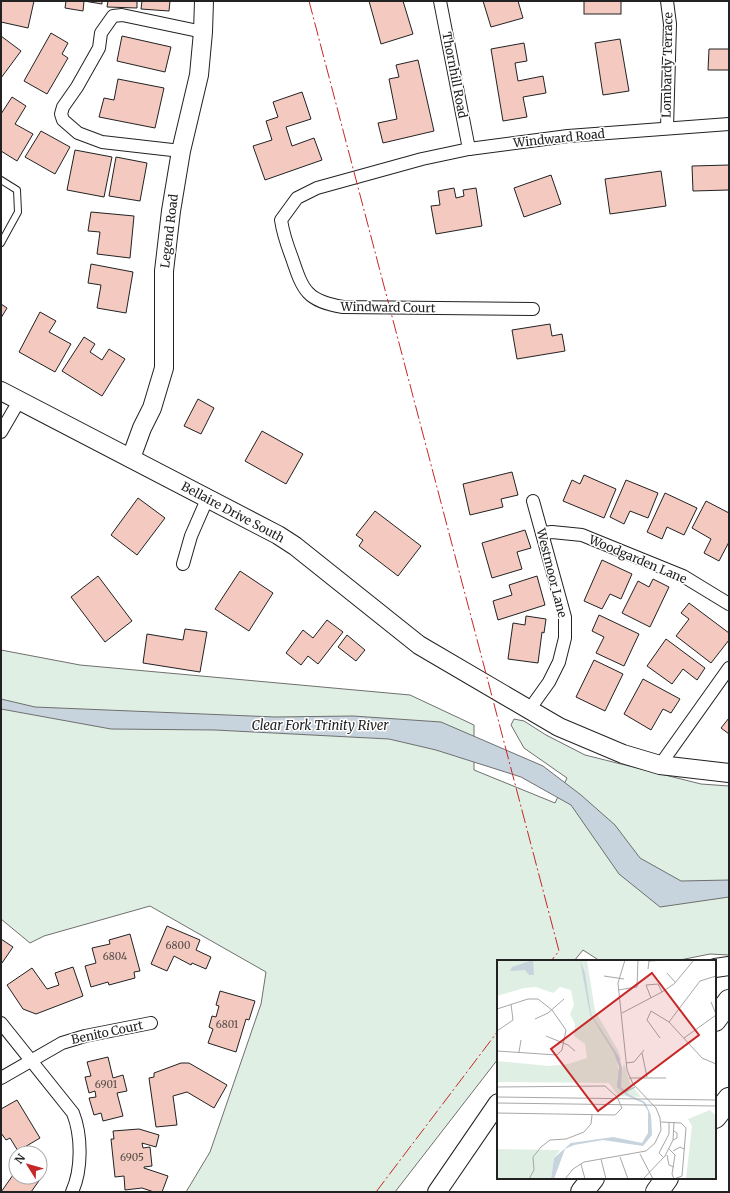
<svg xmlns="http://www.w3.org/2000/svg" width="730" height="1193" font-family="Merriweather,serif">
	<rect width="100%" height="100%" fill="#fff"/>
	<polygon fill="#e0efe3" stroke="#6f6f6f" points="1,650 80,665 410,695 474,725 474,770 555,803 567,778 524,748 511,725 514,719 524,721 546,735 585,755 701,784 729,786 729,955 710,954 675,961 600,961 583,950 574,961 498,961 498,1059 395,1192 186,1192 210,1152 261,1004 266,972 150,906 44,936 30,943 1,919"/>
	<polygon fill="#c7d3dd" stroke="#6f6f6f" points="1,699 35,707 275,717 353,716 441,722 543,766 581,795 615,825 640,858 681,881 729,880 729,897 660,907 619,874 571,805 521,777 436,750 389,739 215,730 111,729 1,709"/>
	<g fill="#f3c9c0" stroke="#222">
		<polygon points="1,1 34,1 28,28 1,22"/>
		<polygon points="66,1 102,1 102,4 84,1 83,11 65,8"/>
		<polygon points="108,1 137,1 137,8 107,7"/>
		<polygon points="142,1 170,1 169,11 141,9"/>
		<polygon points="369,1 403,1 413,34 381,44"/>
		<polygon points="483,1 518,1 523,18 491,27"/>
		<rect x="584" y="1" width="37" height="13"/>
		<polygon points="51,33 68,43 62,54 68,58 47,94 24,81"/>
		<polygon points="1,36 21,51 1,78"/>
		<polygon points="122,36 171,47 165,72 117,61"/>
		<polygon points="620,39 629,91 603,95 595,43"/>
		<polygon points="524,43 527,61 515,63 518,81 543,76 546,93 523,97 527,117 503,121 491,49"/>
		<polygon points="709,49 729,49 729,70 708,70"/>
		<polygon points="418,60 434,131 383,143 378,123 397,119 389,79 399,77 396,65"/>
		<polygon points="118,79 164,88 155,128 99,117 104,98 114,100"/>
		<polygon points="302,92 311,119 286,127 292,146 314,138 322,160 265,180 253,146 272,140 266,121 278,117 273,102"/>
		<polygon points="12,97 26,106 15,124 33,134 17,161 1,151 1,114"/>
		<polygon points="41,131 70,147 55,174 25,157"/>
		<polygon points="75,150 112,157 104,197 67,190"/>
		<polygon points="116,157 147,163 140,201 109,196"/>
		<polygon points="729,165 729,190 693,191 692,166"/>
		<polygon points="661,171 666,206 610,214 605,179"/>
		<polygon points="551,175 561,204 524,217 514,188"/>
		<polygon points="454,188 456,198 464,196 463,190 476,188 482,226 436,234 431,206 440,205 438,191"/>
		<polygon points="91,212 134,216 130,258 97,254 100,232 88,231"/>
		<polygon points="91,264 133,272 126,313 97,308 101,285 88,283"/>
		<polygon points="1,304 7,308 1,318"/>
		<polygon points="40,312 56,321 49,332 71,344 55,372 19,352"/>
		<polygon points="550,324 552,336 562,334 565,351 517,359 512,330"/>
		<polygon points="84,337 95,344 90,352 102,360 109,349 125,359 102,396 62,371"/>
		<polygon points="198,399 214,408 201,434 184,426"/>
		<polygon points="262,431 303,454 286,484 245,461"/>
		<polygon points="512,472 518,495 501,499 503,507 470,515 463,484"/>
		<polygon points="584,475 616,489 604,518 563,501 572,480 580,484"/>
		<polygon points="626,480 658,493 648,518 630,511 624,524 610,517"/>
		<polygon points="665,493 697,508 684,535 667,527 662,539 647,532"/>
		<polygon points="138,498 165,518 137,555 111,535"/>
		<polygon points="706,501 729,513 729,542 719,561 704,553 711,539 692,528"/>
		<polygon points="375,511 421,546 398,576 359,546 363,540 356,535"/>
		<polygon points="525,530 531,548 517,552 522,569 492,578 482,543"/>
		<polygon points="602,560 632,574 621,599 610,594 602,609 584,601"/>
		<polygon points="240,571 273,593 249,631 215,609"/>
		<polygon points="98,576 132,621 105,642 71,597"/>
		<polygon points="537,576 545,605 498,620 493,601 512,595 509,585"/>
		<polygon points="653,579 669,587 650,627 622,613 638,581 649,587"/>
		<polygon points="689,603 729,633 729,640 711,663 676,636 689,619 681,613"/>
		<polygon points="599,615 639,634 624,666 596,653 604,637 592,631"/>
		<polygon points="526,616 546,619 544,633 542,632 538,663 508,659 513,623 525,625"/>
		<polygon points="327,620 343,632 318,664 308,656 301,665 286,653 303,630 313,638"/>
		<polygon points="185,629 207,632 200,672 143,663 147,634 183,640"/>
		<polygon points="347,635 365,650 356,661 338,647"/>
		<polygon points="666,639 705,668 697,680 683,669 672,684 647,666"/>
		<polygon points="594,660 623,674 605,711 576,697"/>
		<polygon points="643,679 680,699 671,713 663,709 651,730 624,714"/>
		<polygon points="729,718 729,734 721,728"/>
		<polygon points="167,926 200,940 196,950 211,957 206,969 192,963 191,965 174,956 167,971 151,964"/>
		<polygon points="130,934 140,971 134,972 135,978 109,985 108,982 91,987 85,966 96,963 92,948 110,944 109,940"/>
		<polygon points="1,939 13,947 2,963 1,962"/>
		<polygon points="73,967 83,996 36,1014 23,1009 7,985 32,968 47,989 59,985 55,973"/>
		<polygon points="220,991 255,1001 249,1020 246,1019 236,1052 208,1043 213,1029 209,1027 212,1016 216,1017 219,1006 216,1005"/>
		<polygon points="108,1057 113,1078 123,1075 127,1091 117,1093 123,1116 103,1121 101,1113 94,1115 89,1098 96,1097 95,1091 89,1093 85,1077 91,1076 87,1062"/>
		<polygon points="181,1063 189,1063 227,1085 214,1108 187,1092 173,1096 177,1125 156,1127 149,1078 154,1077 154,1073"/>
		<polygon points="17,1100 40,1138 18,1151 10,1138 6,1140 1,1133 1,1109"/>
		<polygon points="139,1129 159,1135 156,1147 142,1143 143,1148 150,1147 152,1166 144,1167 144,1168 168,1176 162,1192 154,1192 142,1188 125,1190 124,1176 115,1177 111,1139 114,1139 113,1131"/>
		<polygon points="13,1175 19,1180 21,1177 41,1178 31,1192 1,1192"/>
	</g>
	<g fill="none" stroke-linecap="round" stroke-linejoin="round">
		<defs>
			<polyline id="lane" points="1,180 17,190 18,212 1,243"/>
			<g id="street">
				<polyline points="440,1 469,149"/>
				<polyline points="667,128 670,24 667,1"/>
				<polyline points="181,151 102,142 78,133 63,120 61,114 63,107 77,87 99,48 101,33 113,16 122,15 203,32"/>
				<path d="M533,309L343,307C307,301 303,291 292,258C287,245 283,233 281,220L297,198L317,188L422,159L469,149L568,136L729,124"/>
				<polyline points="1,432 19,401"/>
				<polyline points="542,533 552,532 582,535 683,576 729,604"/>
				<polyline points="183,564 191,536 208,497"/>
				<polyline points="529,710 549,682 559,662 565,638 565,617 533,501"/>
				<polyline points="660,765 729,668"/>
				<path d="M1,1023L73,1113C82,1136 82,1170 72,1192"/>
				<polyline points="1,1078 62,1043 85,1036 151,1023"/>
			</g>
			<g id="secondary">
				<polyline points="1,391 278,535 295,546 419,645 559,727 623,754 660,765 729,773"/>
				<polyline points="131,458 142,428 152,408 164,368 164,271 171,211 181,151 199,75 203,32 204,1"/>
				<polyline points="715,968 729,966"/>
				<polyline points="437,1192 498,1103"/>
			</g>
			<g id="highway">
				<polyline points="715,1020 729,1001"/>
				<polyline points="715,1117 729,1099"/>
				<polyline points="582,1192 593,1178"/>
				<polyline points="657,1192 667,1178"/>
			</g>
		</defs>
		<use href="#lane" stroke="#222" stroke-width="8"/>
		<use href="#street" stroke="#222" stroke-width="14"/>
		<use href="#secondary" stroke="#222" stroke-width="20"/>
		<use href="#highway" stroke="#222" stroke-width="24"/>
		<use href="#lane" stroke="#fff" stroke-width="6"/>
		<use href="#street" stroke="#fff" stroke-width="12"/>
		<use href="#secondary" stroke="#fff" stroke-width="18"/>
		<use href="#highway" stroke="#fff" stroke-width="22"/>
		<g stroke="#c62828" stroke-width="1" stroke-dasharray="14 3 2 3" stroke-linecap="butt">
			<polyline points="309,1 559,951 551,961"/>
			<polyline points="376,1192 498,1031"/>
		</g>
	</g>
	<g text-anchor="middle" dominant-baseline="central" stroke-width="3" stroke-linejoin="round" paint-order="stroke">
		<g font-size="10" fill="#564c4a">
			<text x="178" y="945">6800</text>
			<text x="115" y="956">6804</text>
			<text x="227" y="1024">6801</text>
			<text x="106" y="1084">6901</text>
			<text x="132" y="1157">6905</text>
		</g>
		<g font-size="12" fill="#222" stroke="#fff">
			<text transform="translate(667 65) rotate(-89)">Lombardy Terrace</text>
			<text transform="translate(455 75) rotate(79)">Thornhill Road</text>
			<text transform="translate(559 138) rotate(-6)">Windward Road</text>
			<text transform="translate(169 231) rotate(-83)">Legend Road</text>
			<text transform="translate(388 307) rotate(1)">Windward Court</text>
			<text transform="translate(233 512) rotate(28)">Bellaire Drive South</text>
			<text transform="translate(638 559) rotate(23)">Woodgarden Lane</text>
			<text transform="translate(552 573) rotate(76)">Westmoor Lane</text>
			<text transform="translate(107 1032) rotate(-12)">Benito Court</text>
		</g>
		<g font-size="13" font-style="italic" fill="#222" stroke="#fff">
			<text x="320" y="725">Clear Fork Trinity River</text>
		</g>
	</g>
	<g transform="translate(497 960)">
		<rect width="219" height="219" fill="#fff"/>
		<path d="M0,0H90L98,51L122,92L124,100L120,103L122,111H125L127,103L133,123L144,137L121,136L112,123L0,122V101L52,106L71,104L90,98L88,84L77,76L78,64L73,54L77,45L74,30L63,27L56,33L39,27L27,28L0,36ZM213,150L219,156V219H189L195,166L191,159ZM0,189L63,190L57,198L54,219H0Z" fill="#e0efe3"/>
		<path d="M36,0L37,15H32L28,10L13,11L15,7ZM83,0L88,13L94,54L122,97L125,108L124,127L133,135L148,142L154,155L155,175L146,186L106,180L77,185L68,189L57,219H54L57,198L74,183L116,177L145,183L151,173V151L146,143L130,136L120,127L122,107L117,93L93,54Z" fill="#c7d3dd"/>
		<path fill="none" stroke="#a7a7a7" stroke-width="1" d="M151,9L152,1L169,0M170,13L178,22M107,16L127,19M121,30L140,27L141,0M154,38L149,25L161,24L165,32M214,42L219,54M0,49L31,39H41L55,50L69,70L65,90L60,95L0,91M125,53L165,32L177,24L197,0M38,59L51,53L67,39M172,62L203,21L219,16M0,71L16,60L14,44M49,76L71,85L78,91M163,78L150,60L154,51L172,62L205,98L219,104M187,78L219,55M22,92L24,80M145,93L150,117M129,103L137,102L147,90M132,118H169M0,127L108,126L120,137L125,148L118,155L0,153M120,136L138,127M0,137L219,140M0,143L219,146M164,162L184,163L189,168L185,216L177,219M176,180L180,178V173L177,171M172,189L178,195L175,214L177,219M176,191L183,187L187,189M143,194L156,219M170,195L172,205L177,207M123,197L131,219M167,198L162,193L172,174V162M104,199L109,219M84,204L88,219M32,219L37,210L36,197L44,187L53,180L69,179L87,172L94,164L95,155M68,219L76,209L87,202L149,191L158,183L164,170L163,158L159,148L136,124L130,110L121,23L128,0M146,219L168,196L176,180L177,162"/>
		<path fill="#c62828" fill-opacity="0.15" stroke="#c62828" stroke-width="2" d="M155,13L202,75L101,151L54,89Z"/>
		<rect width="219" height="219" fill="none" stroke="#222" stroke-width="2"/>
	</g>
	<rect width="730" height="1193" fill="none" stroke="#222222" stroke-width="4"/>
	<g transform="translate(28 1165) rotate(307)"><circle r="19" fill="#ffffff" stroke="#a7a7a7"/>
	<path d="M0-3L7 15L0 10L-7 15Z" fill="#c62828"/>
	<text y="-6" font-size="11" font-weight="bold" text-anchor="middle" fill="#222222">N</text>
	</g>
</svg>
